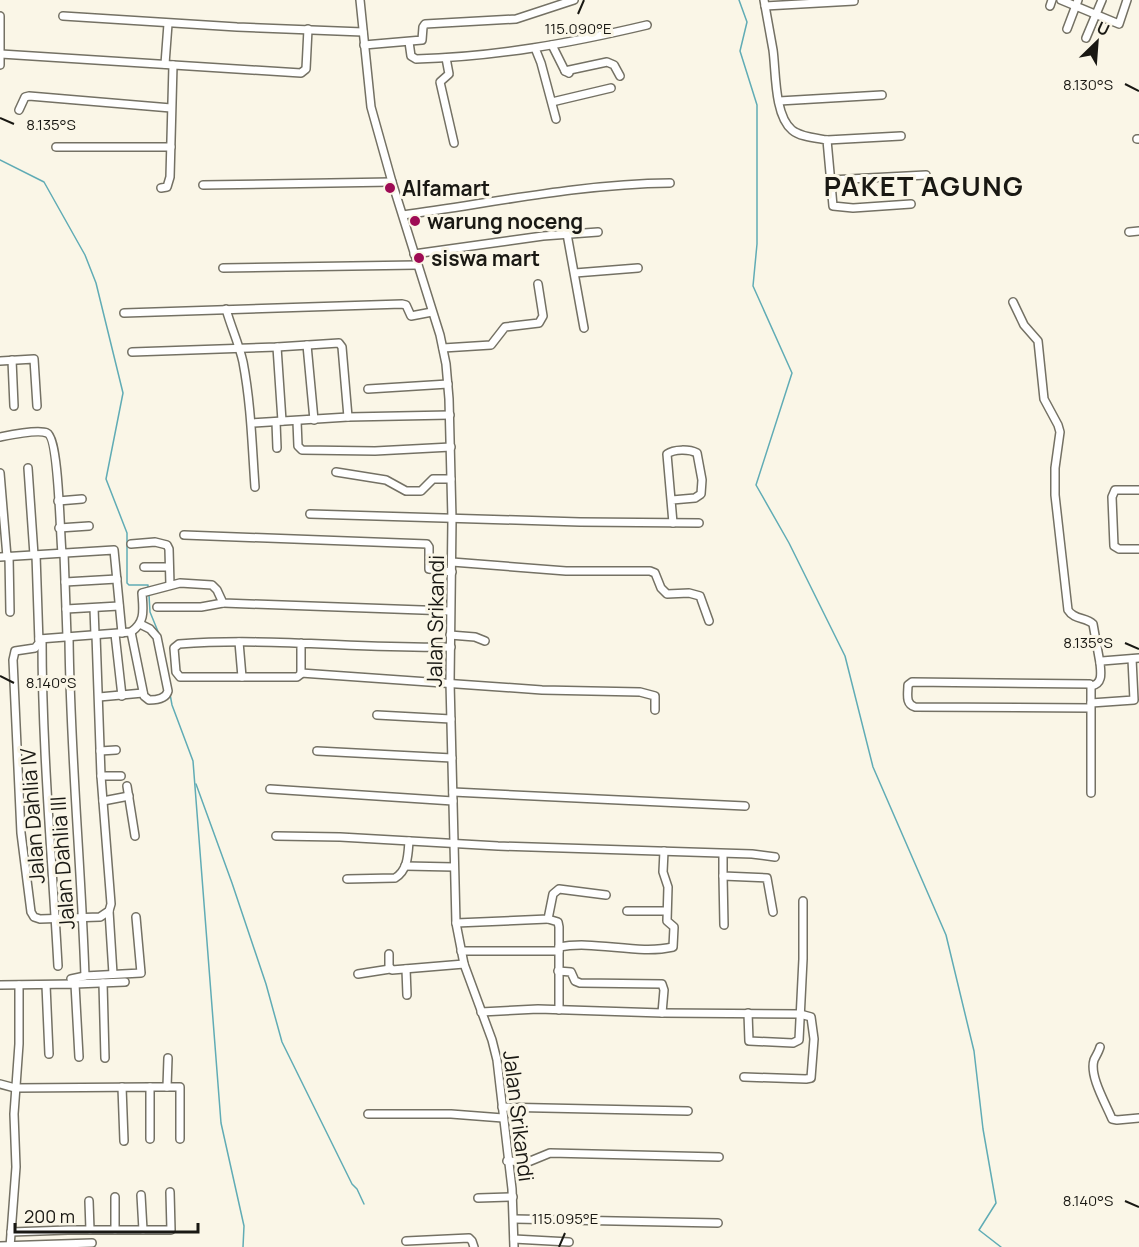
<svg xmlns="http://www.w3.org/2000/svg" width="1139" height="1247" font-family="Manrope,sans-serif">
	<rect width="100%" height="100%" fill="#faf6e7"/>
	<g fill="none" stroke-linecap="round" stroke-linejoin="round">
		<g stroke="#60acb5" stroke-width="1.5">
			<polyline points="739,0 747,22 740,51 757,105 757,244 753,286 792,373 756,485 789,543 845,656 873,767 946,935 974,1051 983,1129 996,1203 979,1230 1001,1247"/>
			<polyline points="0,160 44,182 85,255 96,283 123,393 106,479 127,533 127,583 129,585 148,585 148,587"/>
			<polyline points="149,595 150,612 159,634"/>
			<polyline points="170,694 172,705 193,761 221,1123 244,1226 243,1247"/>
			<polyline points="196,784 232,883 266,984 282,1042 352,1184 357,1189 364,1204"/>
		</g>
		<defs>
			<g id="minor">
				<polyline points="360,0 371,107 392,182 440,335 446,364 449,399 452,519 450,682 456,923 464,964 492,1040 497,1060 512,1189 514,1247"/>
				<path d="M764,0C767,16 770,33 773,50C776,71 774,115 792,130C800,137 816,138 827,140L833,206L853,208L911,204"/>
				<polyline points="1061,0 1119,24 1127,0"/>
				<polyline points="765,6 854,1"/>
				<polyline points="1050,6 1052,0"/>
				<polyline points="0,16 0,65"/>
				<polyline points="63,16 237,27 363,32"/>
				<polyline points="1067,29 1078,0"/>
				<polyline points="1086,38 1102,0"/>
				<path d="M409,42L411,56L416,59C495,57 571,43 647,25"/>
				<polyline points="364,45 422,40 423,27 425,24 516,19 574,0"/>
				<polyline points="552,45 565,71 569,73"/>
				<polyline points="535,48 541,63 556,119"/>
				<polyline points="1,54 301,73 306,69 308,29"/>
				<polyline points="446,58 449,74 440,82 454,143"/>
				<polyline points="165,64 168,24"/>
				<polyline points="565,71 607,62 614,65 620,76"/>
				<polyline points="779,101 882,95"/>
				<polyline points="552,102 611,88"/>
				<polyline points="19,110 25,97 29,96 171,108"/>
				<polyline points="1137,139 1139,139"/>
				<polyline points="827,140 901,136"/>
				<polyline points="56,147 171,147"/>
				<polyline points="830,180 926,175"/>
				<polyline points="203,185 392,182"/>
				<polyline points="161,188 167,187 170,177 173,65"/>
				<path d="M403,215C492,203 579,184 670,183"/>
				<polyline points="1129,232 1139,231"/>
				<polyline points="567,234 584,328"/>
				<polyline points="414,254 543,236 598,232"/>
				<polyline points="223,268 417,265"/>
				<polyline points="575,273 638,268"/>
				<path d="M1013,302L1024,325L1038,341L1044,399L1058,425L1060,432L1055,468V495L1068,610C1074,620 1086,617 1093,624L1100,663"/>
				<path d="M226,309C231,327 239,344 243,362C251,404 252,445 255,487"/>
				<polyline points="124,313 402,304 406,305 411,316 432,312"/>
				<polyline points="307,345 314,420"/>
				<polyline points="277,347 282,421"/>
				<polyline points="443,348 491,345 505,327 539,323 543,316 538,284"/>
				<polyline points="132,352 277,347 339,343 342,347 348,417"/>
				<polyline points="12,360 14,406"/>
				<polyline points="0,361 34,359 37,406"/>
				<polyline points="368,389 448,384"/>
				<polyline points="297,421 298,446 302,450 375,451 451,447"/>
				<polyline points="276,422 277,448"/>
				<polyline points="252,423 348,417 450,415"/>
				<path d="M0,437C10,435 38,429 47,433C59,438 60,536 62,553"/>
				<polyline points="28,468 34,555"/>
				<polyline points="336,472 386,480 406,491 421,491 433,479 451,479"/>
				<polyline points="0,473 7,557"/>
				<polyline points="1139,490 1115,490 1112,497 1114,546 1119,549 1139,549"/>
				<path d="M672,500L695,498L701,494L702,480L697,453C689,449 674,449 667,454L673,523"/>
				<polyline points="58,501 82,499"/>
				<polyline points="310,514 580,522 699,523"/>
				<polyline points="59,528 89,526"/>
				<polyline points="184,535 427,544 429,547 429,569 452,572"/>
				<polyline points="131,544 155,542 167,545 169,549 170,585"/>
				<polyline points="64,553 67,637"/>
				<polyline points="36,555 39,643 35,648 15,651 13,660 21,833 31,912 34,917 40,919 100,917 109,911 111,904 101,776 96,635"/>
				<polyline points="9,556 10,612"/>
				<polyline points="0,557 114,550 122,633"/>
				<polyline points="452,562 566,571 650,571 655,573 661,588 667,594 689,593 700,596 709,621"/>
				<polyline points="144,567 169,567"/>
				<polyline points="65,582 117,579"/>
				<polyline points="157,607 201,607 223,603"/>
				<polyline points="94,608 95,635"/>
				<polyline points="66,609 119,606"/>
				<path d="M131,632L144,696L149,700C157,700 166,699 168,691L157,637L150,629L140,624"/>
				<polyline points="115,634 122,696"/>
				<polyline points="450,635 475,637 485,641"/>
				<path d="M69,637C70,750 81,862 85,976L141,973L136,917"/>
				<path d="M39,639L131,632C146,622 143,609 142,593L180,583L212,585L217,590L223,603L450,611"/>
				<path d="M42,639C42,748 52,857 58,966"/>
				<polyline points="239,642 242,677"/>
				<path d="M301,643V674L297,677H180L176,672L174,648L179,644C269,637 360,649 451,647"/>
				<polyline points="301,673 542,690 640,692 655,696 655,710"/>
				<path d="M1091,686C1103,684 1101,673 1100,663L1102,661L1139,658"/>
				<polyline points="99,697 143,693"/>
				<polyline points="1091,703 1134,700 1132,659"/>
				<path d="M1091,708L915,707C905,704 908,694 908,685L912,682L1090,684L1091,686V793"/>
				<polyline points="377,715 451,719"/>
				<polyline points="100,751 116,750"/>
				<polyline points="317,751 452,758"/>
				<polyline points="101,776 121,776"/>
				<polyline points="127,786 135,836"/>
				<polyline points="270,789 453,801"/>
				<polyline points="453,792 745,806"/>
				<polyline points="103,801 129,796"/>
				<polyline points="276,836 340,837 498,846 752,854 775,857"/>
				<polyline points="723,854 723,876 767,878 773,912"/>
				<polyline points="405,866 454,867"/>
				<polyline points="723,876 724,925"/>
				<path d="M347,879L395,878C408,870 408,855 409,841"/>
				<polyline points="109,911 113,974"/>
				<polyline points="627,911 666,911"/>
				<polyline points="548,919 558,922 559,927 559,1010"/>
				<polyline points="456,923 548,919 553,894 559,889 606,895"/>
				<path d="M559,947C595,940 637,955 673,947L674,927L667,921L668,887L663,872L664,851"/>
				<polyline points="461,951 559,951"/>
				<polyline points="389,954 389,966 392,970 464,964"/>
				<polyline points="406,969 407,995"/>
				<polyline points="358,974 390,969"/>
				<polyline points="71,979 85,976"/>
				<polyline points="103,983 105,1058"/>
				<polyline points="75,984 125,982"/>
				<polyline points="0,985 75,984 79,1057"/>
				<polyline points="46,985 49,1054"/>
				<polyline points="481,1012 538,1009 662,1013 664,990 662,984 580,983 575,981 571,972 558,971"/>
				<polyline points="662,1013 800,1014 811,1017 814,1039 811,1078 806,1079 744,1077"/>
				<polyline points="748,1013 749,1041 793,1043 799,1040 803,959 803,901"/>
				<path d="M1100,1047C1099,1051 1096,1056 1094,1060C1089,1076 1106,1104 1112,1119L1117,1120L1139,1118"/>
				<polyline points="0,1084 15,1088 150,1087 150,1139"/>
				<polyline points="122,1087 124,1141"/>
				<polyline points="150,1087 180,1087 180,1139"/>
				<polyline points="167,1087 168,1058"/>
				<polyline points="502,1107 688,1111"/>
				<polyline points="368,1114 451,1114 503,1118"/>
				<polyline points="507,1161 528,1162 550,1153 719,1157"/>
				<polyline points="141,1195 143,1230"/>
				<polyline points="115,1197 115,1230"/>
				<polyline points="478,1198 513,1197"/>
				<polyline points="89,1201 90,1230"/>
				<polyline points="514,1219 718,1223"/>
				<polyline points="11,1232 68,1230 171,1230 170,1192"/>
				<polyline points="514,1239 569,1242"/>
				<polyline points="406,1241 469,1238 472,1241 474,1247"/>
				<polyline points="0,1246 92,1243"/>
				<polyline points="10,1247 16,1167 14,1114 19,1044 19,985"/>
			</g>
		</defs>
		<use href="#minor" stroke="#747164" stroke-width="10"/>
		<use href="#minor" stroke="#fff" stroke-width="7"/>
	</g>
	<path fill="none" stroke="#191813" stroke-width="2" d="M578,14L584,0M1125,84L1139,91M0,118L14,124M1125,643L1139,649M0,676L14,683M1125,1201L1139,1207M559,1247L565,1233"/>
	<g fill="#9e0b55" stroke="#faf6e7" stroke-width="2">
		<circle cx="390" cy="188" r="6"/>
		<circle cx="415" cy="221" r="6"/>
		<circle cx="419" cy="258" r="6"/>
	</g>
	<g text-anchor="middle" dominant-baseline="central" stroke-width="6" stroke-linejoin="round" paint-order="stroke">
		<g font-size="21" font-weight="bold" fill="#191813" stroke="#faf6e7" text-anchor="start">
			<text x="402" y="188">Alfamart</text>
			<text x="427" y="221">warung noceng</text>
			<text x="431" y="258">siswa mart</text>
		</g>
		<g font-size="21" fill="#191813" stroke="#faf6e7">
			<text transform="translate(435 621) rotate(-89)">Jalan Srikandi</text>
			<text transform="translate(32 816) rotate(-94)">Jalan Dahlia IV</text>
			<text transform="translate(62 863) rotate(-94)">Jalan Dahlia III</text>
			<text transform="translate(519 1116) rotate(83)">Jalan Srikandi</text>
		</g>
		<g font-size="27" font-weight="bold" letter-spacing="1.5" fill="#191813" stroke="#faf6e7">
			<text x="924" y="185">PAKET AGUNG</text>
		</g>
	</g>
	<g font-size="15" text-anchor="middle" fill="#191813" stroke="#faf6e7" stroke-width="6" stroke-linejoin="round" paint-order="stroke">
		<text x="578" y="34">115.090°E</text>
		<text x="1088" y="90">8.130°S</text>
		<text x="51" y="130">8.135°S</text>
		<text x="1088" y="648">8.135°S</text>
		<text x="51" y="688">8.140°S</text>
		<text x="1088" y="1206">8.140°S</text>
		<text x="565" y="1224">115.095°E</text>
	</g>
	<g transform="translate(1097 42) rotate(25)" stroke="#faf6e7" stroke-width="4.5" paint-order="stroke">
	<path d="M0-4.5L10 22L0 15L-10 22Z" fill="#191813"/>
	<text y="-9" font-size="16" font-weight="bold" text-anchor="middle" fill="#191813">U</text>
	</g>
	<path d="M15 1223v9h183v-9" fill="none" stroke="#191813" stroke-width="3"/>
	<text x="24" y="1223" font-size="18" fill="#191813" stroke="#faf6e7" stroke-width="4.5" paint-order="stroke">200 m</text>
</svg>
